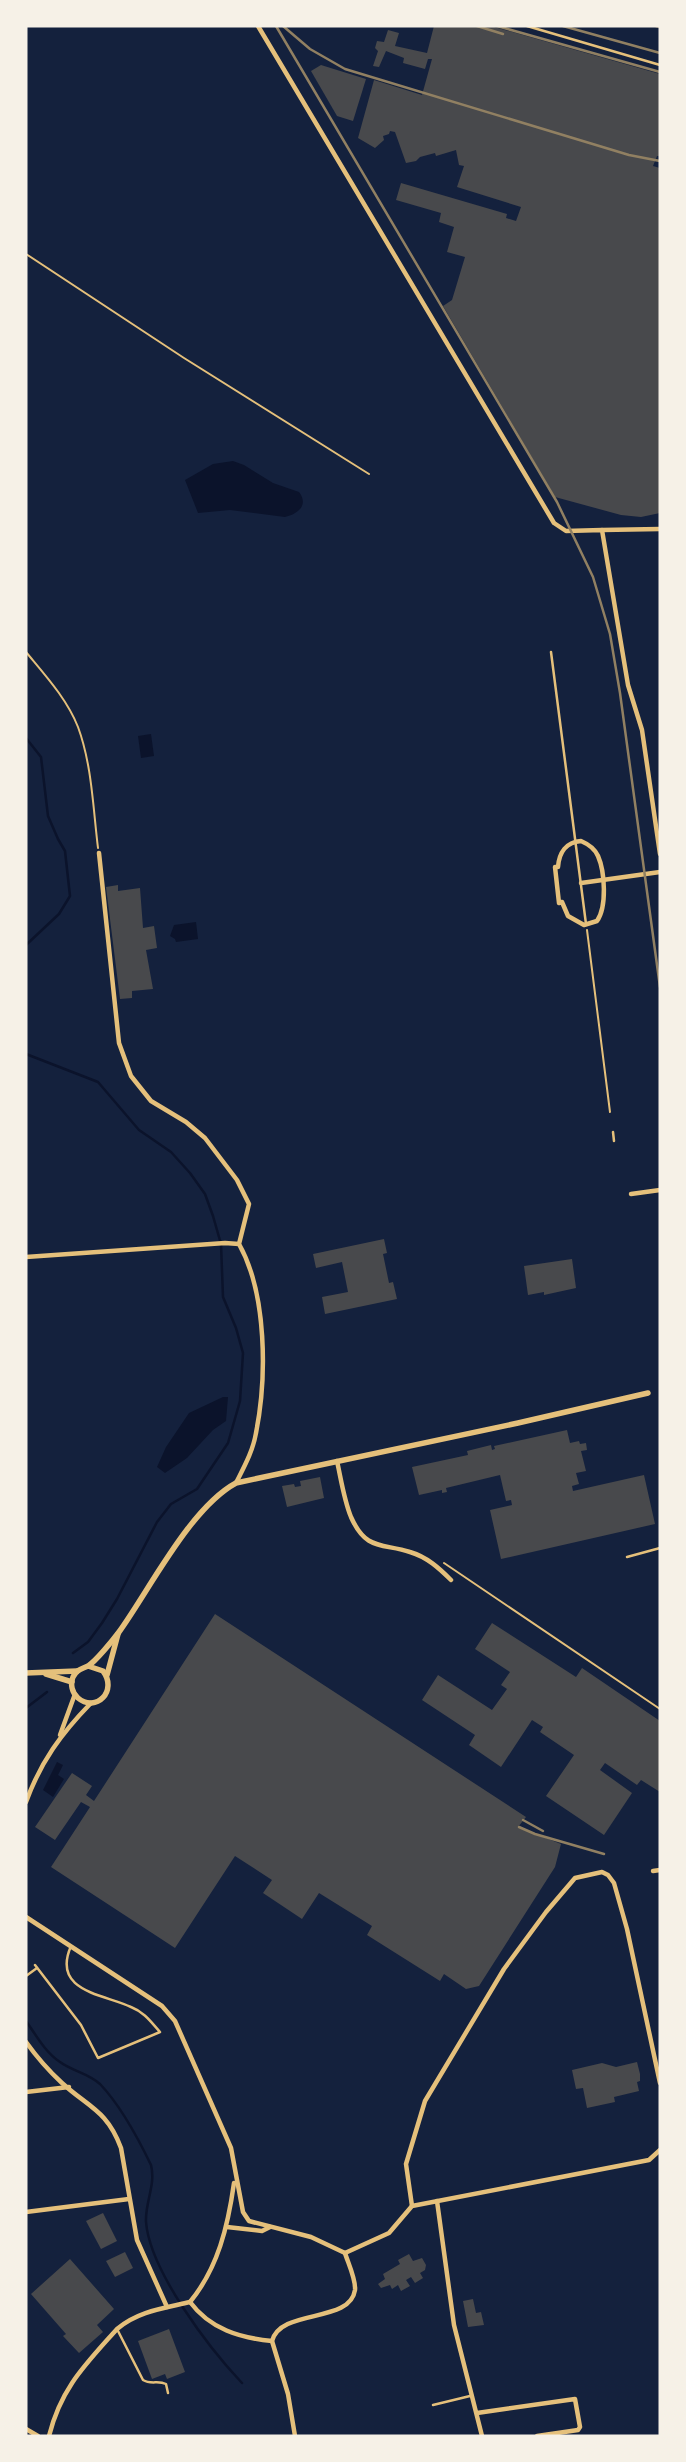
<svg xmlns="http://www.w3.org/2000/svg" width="686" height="2462" font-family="'Golos Text',sans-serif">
	<rect width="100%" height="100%" fill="#14213d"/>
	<g fill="#0b132b">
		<path d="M233,461L244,465L273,483L299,492C309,505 298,514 285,517L230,510L198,513L185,480L213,464Z"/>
		<polygon points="151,734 154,756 141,758 138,736"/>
		<polygon points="196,922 198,939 176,942 175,939 170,936 174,925"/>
		<polygon points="223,1397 228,1397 226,1421 213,1430 187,1458 165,1473 157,1467 166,1447 189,1413"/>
		<polygon points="57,1762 63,1765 58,1775 64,1779 53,1797 43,1790"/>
	</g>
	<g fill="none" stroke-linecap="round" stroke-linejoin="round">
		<g stroke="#0b132b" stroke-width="2.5">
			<polyline points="26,738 41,757 48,816 58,839 65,851 70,896 59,914 26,945"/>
			<polyline points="26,1054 98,1082 139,1130 171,1152 190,1173 205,1194 213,1216 221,1244 223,1297 236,1328 243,1353 240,1401 228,1443 197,1489 171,1504 157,1522 117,1599 102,1623 88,1642 73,1653"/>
			<polyline points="26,1708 47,1692"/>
			<path d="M26,2021C36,2035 45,2052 60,2062C72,2071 88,2073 100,2084C121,2106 138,2138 151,2165C156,2185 145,2202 146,2222C150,2271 209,2348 242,2383"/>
		</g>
	</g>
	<g fill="#48494c">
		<polygon points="434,26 491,26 660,74 660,156 657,156 653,166 660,168 660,513 641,517 621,515 555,497 443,306 452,300 465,257 447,252 454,227 439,222 441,213 396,200 401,183 507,214 506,218 516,221 521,207 457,187 464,166 459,165 456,150 436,156 435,153 420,157 416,161 406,163 395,132 390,131 389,134 383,136 384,140 375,148 358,138 374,80 422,95 432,59 428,59 425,69 403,63 404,58 386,51 379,67 373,66 378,51 375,48 377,41 384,42 388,30 399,33 395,46 427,53"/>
		<polygon points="321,65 366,79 353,121 337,116 311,71"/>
		<polygon points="118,885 118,891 140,888 143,928 154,926 157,948 146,950 153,989 132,991 132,998 120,999 106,887"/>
		<polygon points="384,1239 387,1253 383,1254 389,1283 393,1282 397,1299 325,1314 322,1297 348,1292 342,1262 316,1268 313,1254"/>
		<polygon points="572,1259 576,1288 544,1295 544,1292 528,1295 524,1266"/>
		<polygon points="567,1430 570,1443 579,1441 580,1444 586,1443 587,1450 581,1451 586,1471 576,1473 579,1484 572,1486 573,1491 644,1475 655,1524 501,1559 490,1510 512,1505 511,1500 506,1501 500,1475 446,1488 447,1492 442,1493 442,1490 419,1495 412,1467 468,1455 467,1451 491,1445 492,1450 495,1449 494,1446"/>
		<polygon points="320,1477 324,1498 287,1507 282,1486 294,1484 295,1487 301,1486 300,1481"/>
		<polygon points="215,1614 526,1817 518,1827 561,1844 555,1867 479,1986 466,1989 444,1974 440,1981 367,1935 372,1926 319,1893 302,1919 263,1893 272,1880 235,1856 175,1948 51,1867 90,1807 81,1802 55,1840 35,1827 72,1773 92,1786 86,1795 94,1801"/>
		<polygon points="492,1623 576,1677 582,1668 660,1721 660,1792 641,1780 637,1785 605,1763 600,1770 632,1793 604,1835 546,1796 574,1755 540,1732 543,1727 532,1720 501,1767 469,1745 475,1735 422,1700 438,1675 492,1710 507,1689 501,1685 510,1672 475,1649"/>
		<polygon points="637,2062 640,2074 640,2081 637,2082 639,2091 614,2097 615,2102 587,2108 583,2088 576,2089 572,2070 602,2063 616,2067"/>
		<polygon points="103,2213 117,2241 101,2249 86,2221"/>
		<polygon points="125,2252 133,2268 115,2277 106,2261"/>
		<polygon points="409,2254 413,2261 422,2258 426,2265 425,2270 420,2273 423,2278 415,2283 411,2277 406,2280 410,2286 401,2291 398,2285 392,2289 390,2285 381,2288 378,2284 385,2279 383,2274 400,2264 398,2260"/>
		<polygon points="70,2259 114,2309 97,2325 103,2332 79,2353 63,2336 66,2334 31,2294"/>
		<polygon points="473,2299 476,2313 481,2312 484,2325 468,2327 463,2301"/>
		<polygon points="169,2329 185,2372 167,2379 165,2374 152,2379 138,2341"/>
	</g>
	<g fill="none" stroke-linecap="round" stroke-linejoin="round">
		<g stroke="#e5c07b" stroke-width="2">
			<polyline points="26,254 184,358 369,474"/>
			<path d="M26,652C45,675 67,699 78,727C92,765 93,808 98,848"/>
			<polyline points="587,930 610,1112"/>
			<polyline points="444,1563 660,1709"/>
		</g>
		<g stroke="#e5c07b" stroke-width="2.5">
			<polyline points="527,26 660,65"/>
			<polyline points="551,652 586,924"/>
			<polyline points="613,1132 614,1141"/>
			<polyline points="627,1557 660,1548"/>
			<path d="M35,1965L81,2025L98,2058L160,2032C151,2022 144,2012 131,2007C104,1994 51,1992 71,1946"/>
			<polyline points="26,1976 37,1968"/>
			<path d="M117,2329L143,2380C151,2385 158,2380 166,2384L168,2393"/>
			<polyline points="433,2405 470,2396"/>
		</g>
		<g stroke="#e5c07b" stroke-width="4.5">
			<polyline points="258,26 554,523 566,531 602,530 628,685 642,730 660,854"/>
			<polyline points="602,530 660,529"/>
			<path d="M581,841C588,844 595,849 598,856C605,872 607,907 597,921L584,925L568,916L562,902L559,903L555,867H558C559,853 566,842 581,841Z"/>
			<path d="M99,853L119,1043L131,1076L151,1101L186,1122L205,1138L237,1180L249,1204L239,1244C267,1294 267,1377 256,1433C253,1451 244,1467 236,1483"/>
			<polyline points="581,883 660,872"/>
			<polyline points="631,1194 660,1190"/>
			<polyline points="26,1257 225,1243 239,1244"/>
			<path d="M337,1461C341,1479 344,1500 351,1517C366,1551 382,1543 410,1552C427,1557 439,1568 451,1580"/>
			<polyline points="60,1735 75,1694"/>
			<path d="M26,1802C41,1761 61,1734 91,1703"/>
			<polyline points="653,1871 660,1870"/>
			<polyline points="26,1917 162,2006 175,2021 231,2148 243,2212 249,2221 311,2237 345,2253"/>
			<path d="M26,2042C36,2056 49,2071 62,2083C88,2107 107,2110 121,2148L137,2240L167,2307"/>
			<polyline points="26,2092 69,2087"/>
			<polyline points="437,2201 454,2325 482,2436"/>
			<polyline points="412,2206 406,2164 425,2101 504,1969 546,1912 575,1878 602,1872 608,1875 614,1883 627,1929 660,2083"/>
			<polyline points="26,2212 129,2199"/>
			<polyline points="227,2227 262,2231 270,2227"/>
			<polyline points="345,2253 389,2233 412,2206 649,2160 660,2150"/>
			<path d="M190,2302C218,2268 228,2226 234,2183"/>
			<path d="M190,2302C210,2329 240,2338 272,2341"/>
			<polyline points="477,2413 575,2399 580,2427 578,2430 537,2436"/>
			<polyline points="26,2429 38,2436"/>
			<path d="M49,2436C61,2388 85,2365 117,2329C138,2311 165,2308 190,2302"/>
			<path d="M295,2436L288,2394L272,2341C281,2308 350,2324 355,2290C356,2279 348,2263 345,2253"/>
		</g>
		<g stroke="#e5c07b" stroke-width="5.5">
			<path d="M88,1666L103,1671C118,1691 96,1713 78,1698C72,1693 70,1684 73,1677C77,1669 82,1669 88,1666C96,1661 113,1640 119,1632C150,1589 190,1508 236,1483L518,1423L648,1393"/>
			<polyline points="26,1673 77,1671"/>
			<polyline points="46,1674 72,1682"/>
			<polyline points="107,1675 118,1634"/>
		</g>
		<g stroke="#918062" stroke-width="2.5">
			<polyline points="276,26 557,502 593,577 610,634 620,693 660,987"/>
			<polyline points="283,26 310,49 345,69 629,155 660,161"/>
			<polyline points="477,26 503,34"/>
			<polyline points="497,26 660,72"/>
			<polyline points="563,26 660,53"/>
			<polyline points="656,26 660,27"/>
			<polyline points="523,1820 543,1831"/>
			<polyline points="519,1827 535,1834 604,1854"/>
		</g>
	</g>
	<rect width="686" height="2462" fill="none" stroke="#f6f1e7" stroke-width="55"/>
</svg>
